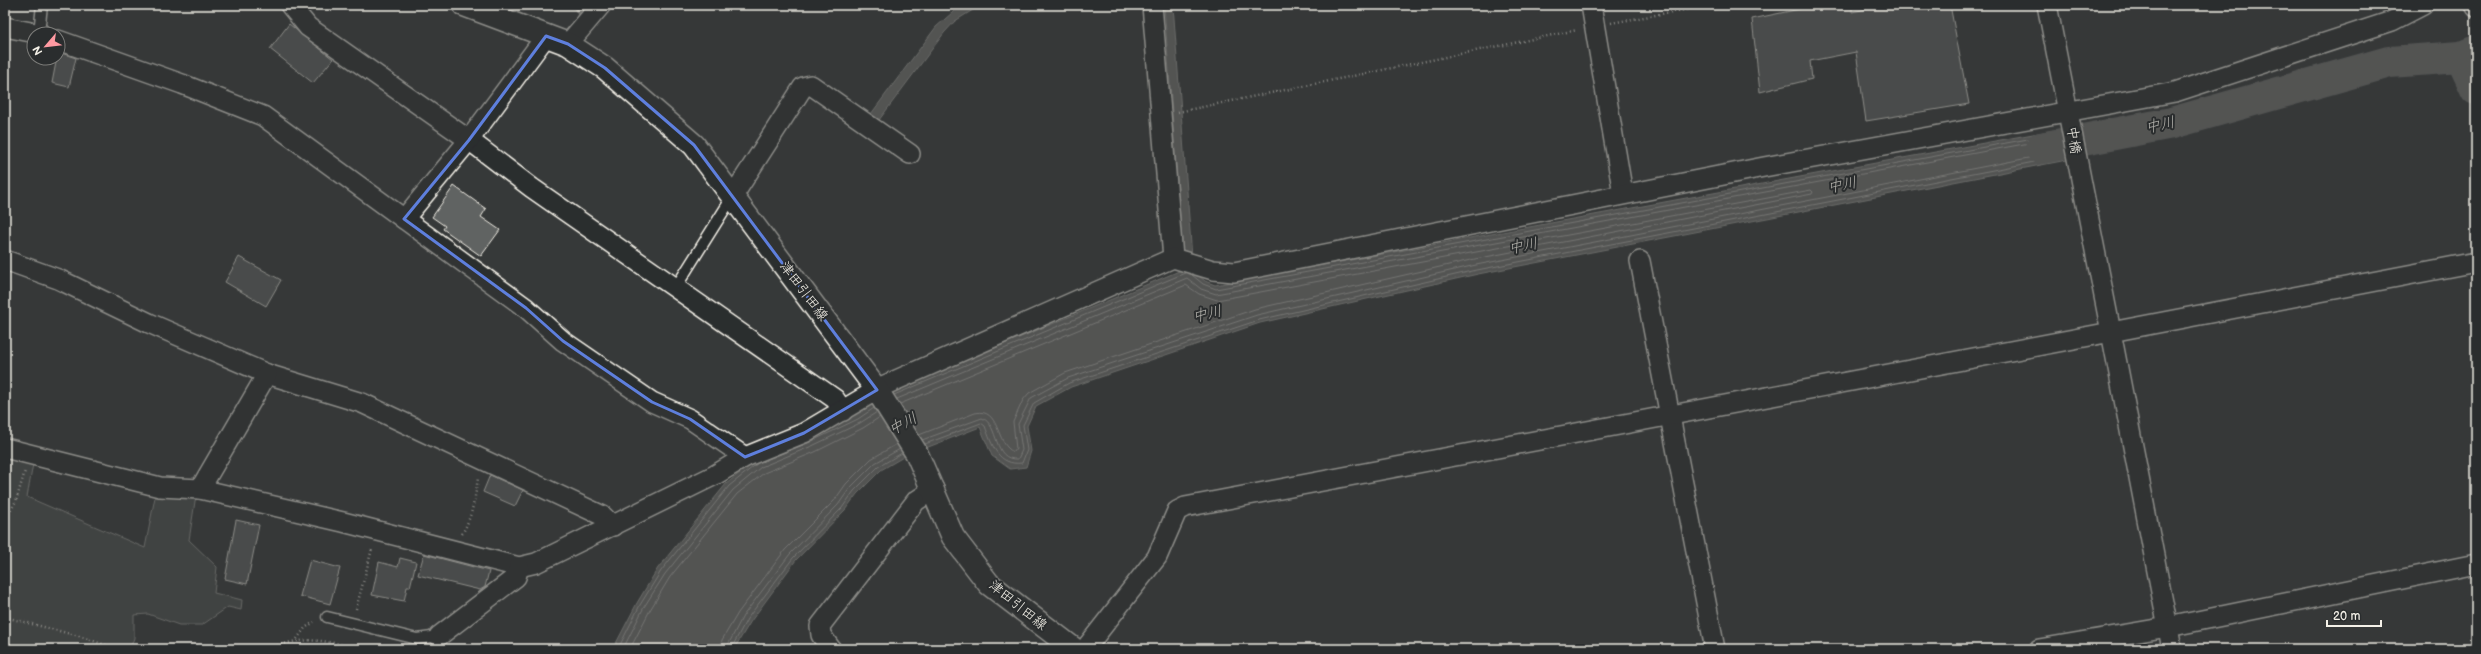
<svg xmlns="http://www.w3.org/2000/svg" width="2481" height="654" font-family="'Balsamiq Sans','Klee One',sans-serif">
	<rect width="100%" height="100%" fill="#363939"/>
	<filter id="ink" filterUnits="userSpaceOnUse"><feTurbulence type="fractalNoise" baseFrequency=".025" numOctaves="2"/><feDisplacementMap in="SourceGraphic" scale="8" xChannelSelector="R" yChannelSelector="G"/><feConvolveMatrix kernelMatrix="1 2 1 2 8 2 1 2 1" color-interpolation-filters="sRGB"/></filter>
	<g filter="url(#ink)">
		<polygon fill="#4e514f" stroke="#a1a19c" points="5,457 33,464 27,497 145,548 156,492 196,495 189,540 217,567 214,593 242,600 241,610 228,607 202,625 179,625 148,614 134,615 134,638 130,649 5,649"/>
		<g fill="#757572" stroke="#a8a7a1">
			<polygon points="961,5 981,5 955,21 944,33 879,120 871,114 936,27"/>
			<polygon points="1164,5 1173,5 1193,271 1205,281 1215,285 2060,129 2067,160 1478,274 1260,323 1071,387 1036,406 1027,426 1031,451 1026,467 1010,469 992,456 980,427 905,456 881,470 857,494 845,510 796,560 751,621 734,649 613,649 637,603 658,568 726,484 756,460 808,438 856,415 896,389 1184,269"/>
		</g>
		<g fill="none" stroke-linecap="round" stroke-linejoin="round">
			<g stroke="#c1bfb9" stroke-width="1">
				<polyline points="894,395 1185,273"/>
				<path d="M897,399L1187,278L1201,289L1216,294L2051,139L2054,141V153L1476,265L1257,315L1068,378L1031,398L1018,424L1022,450L1018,459C992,461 1000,425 982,418L922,440"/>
				<path d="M900,404L1186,285L1199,294L1217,300L1811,190L1813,192L1812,194L1475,259L1255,309L1065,373L1029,393L1023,400L1013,422L1016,449L1014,452C995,445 1001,407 975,413L919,435"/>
				<path d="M925,444L981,423L985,426C992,445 998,466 1022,463L1027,450L1023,425L1034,403L1069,383L1259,320L1477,270L2060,157L2062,155L2058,135L2055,134L1216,289L1203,284L1192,275"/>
				<polyline points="618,649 640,605 661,571 729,486 758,463 810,442 858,419 874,408"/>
				<polyline points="623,649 644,607 665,574 733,490 761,467 812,446 860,423 877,412"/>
				<polyline points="630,649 650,610 670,577 737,494 764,473 815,452 863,428 880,417"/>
				<polyline points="720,649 722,640 738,613 785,550 834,501 846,484 871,459 897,444"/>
				<polyline points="726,649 743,616 790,554 838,505 850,488 875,463 900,449"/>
				<polyline points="731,649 747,619 793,558 842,508 854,491 878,467 902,453"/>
			</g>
			<polyline stroke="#a8a7a1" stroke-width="5.5" points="575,5 581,16"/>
			<g stroke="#757572" stroke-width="32">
				<polyline points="2461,57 2476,89"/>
				<polyline points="2041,148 2172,123 2389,62 2461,57 2476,51"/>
			</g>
		</g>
		<g fill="#616362" stroke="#f4f1e8">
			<polygon points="1819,5 1852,5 1852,12 1886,5 1950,5 1969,104 1866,121 1856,52 1810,61 1812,79 1760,92 1752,19"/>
			<polygon points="289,24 333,59 313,83 270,49"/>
			<polygon points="58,52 76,58 69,87 52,83"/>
			<polygon points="454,186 486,209 481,217 500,230 481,256 443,229 445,226 432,217"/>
			<polygon points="239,257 281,280 266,306 225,282"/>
			<polygon points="490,475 523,490 515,506 483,492"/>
			<polygon points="236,520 259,525 247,584 225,579"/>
			<polygon points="424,554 489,571 485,587 480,590 418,575"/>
			<polygon points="400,558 416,562 410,587 407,587 404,601 372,595 379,562 398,567"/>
			<polygon points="310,560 340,568 330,604 300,596"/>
		</g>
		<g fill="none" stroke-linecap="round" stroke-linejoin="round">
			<defs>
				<g id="lane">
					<polyline points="39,33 42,5"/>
					<polyline points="676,287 733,196"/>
					<polyline points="327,617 417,639 439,636"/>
				</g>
				<g id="street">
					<polyline points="290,5 308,27 469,140 532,188 835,399 843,411"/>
					<polyline points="1152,5 1173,258"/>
					<polyline points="1591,5 1623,194"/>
					<polyline points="2047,5 2111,332 2476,262"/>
					<polyline points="2475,5 2476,7"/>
					<polyline points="5,27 41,34"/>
					<polyline points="58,40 182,84 263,116 526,308 563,341 652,402 690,419 745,457"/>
					<polyline points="568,44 601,5"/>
					<polyline points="733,196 803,87 811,85 910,154"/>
					<polyline points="404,219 469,140 546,36"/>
					<polyline points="5,260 58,279 149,323 267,374 362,403 603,516 613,526"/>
					<polyline points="1640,261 1715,649"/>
					<polyline points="5,448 160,487 200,489 343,522 519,567 536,563 715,475 745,457 804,433 885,385 1173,258 1213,270 1234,272 1764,167 2175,92 2392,21 2423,5"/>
					<polyline points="200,489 267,374"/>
					<polyline points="439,636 516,577 519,567"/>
					<polyline points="831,649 821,635 820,626 916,501 934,489"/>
					<polyline points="1085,649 1157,557 1177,511 1185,507 2111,332 2172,649"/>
					<polyline points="2039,649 2168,627 2476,564"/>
				</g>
				<polyline id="secondary" points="464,5 568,44 605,68 694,145 877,390 917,454 953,537 989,584 1074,649"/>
			</defs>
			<use href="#lane" stroke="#f4f1e8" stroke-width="13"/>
			<use href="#street" stroke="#f4f1e8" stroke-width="22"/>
			<use href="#secondary" stroke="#f4f1e8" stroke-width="25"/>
			<g stroke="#f4f1e8" stroke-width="2.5" stroke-dasharray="1 3" stroke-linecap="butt">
				<polyline points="1611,23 1711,5"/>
				<polyline points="1178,112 1577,30"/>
				<polyline points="5,521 16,501 25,471"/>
				<path d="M462,534C472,517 475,498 478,478"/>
				<polyline points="356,609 372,549"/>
				<polyline points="5,617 79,636 117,649"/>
				<polyline points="297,639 305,628 314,622"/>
				<path d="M270,649C297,636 327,639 355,649"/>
			</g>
			<use href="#lane" stroke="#2a2d2e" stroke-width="10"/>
			<use href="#street" stroke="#2a2d2e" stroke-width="19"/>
			<use href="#secondary" stroke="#2a2d2e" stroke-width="22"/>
		</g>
	</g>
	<path d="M0 0H2481V654H0ZM546,36L568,44L605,68L694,145L877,390L804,433L745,457L690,419L652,402L563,341L526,308L404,219L469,140Z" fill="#363939" fill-opacity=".55" fill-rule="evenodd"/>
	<path fill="none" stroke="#5e7fdd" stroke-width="3" stroke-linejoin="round" d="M546,36L568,44L605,68L694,145L877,390L804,433L745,457L690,419L652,402L563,341L526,308L404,219L469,140Z"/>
	<g text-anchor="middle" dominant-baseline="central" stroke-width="4" stroke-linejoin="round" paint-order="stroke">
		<g font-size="14" fill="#f4f1e8" stroke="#2a2d2e">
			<text transform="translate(2074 140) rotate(81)">中橋</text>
			<text transform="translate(804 291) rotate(53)">津田引田線</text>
			<text transform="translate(1018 605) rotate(39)">津田引田線</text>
		</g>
		<g font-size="15" font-style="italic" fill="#b4b3ad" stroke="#2a2d2e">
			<text transform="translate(2160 125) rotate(-12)">中川</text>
			<text transform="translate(1842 185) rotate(-11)">中川</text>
			<text transform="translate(1523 246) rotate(-11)">中川</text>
			<text transform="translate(1207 314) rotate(-13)">中川</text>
			<text transform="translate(903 424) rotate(-28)">中川</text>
		</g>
	</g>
	<rect width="2481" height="654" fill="none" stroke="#2a2d2e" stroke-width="20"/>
	<rect x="10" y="10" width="2461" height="634" fill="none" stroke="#f4f1e8" stroke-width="1.5" filter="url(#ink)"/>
	<g transform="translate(46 46) rotate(242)"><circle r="19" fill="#2a2d2e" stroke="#7b7b78"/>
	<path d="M0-3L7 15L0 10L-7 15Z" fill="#ff9aa2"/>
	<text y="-6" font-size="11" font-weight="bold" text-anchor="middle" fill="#f4f1e8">N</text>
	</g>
	<path d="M2327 620v6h54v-6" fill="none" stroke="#f4f1e8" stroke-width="2"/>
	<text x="2333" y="620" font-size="12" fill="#f4f1e8" stroke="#2a2d2e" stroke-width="3" paint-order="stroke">20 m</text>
</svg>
